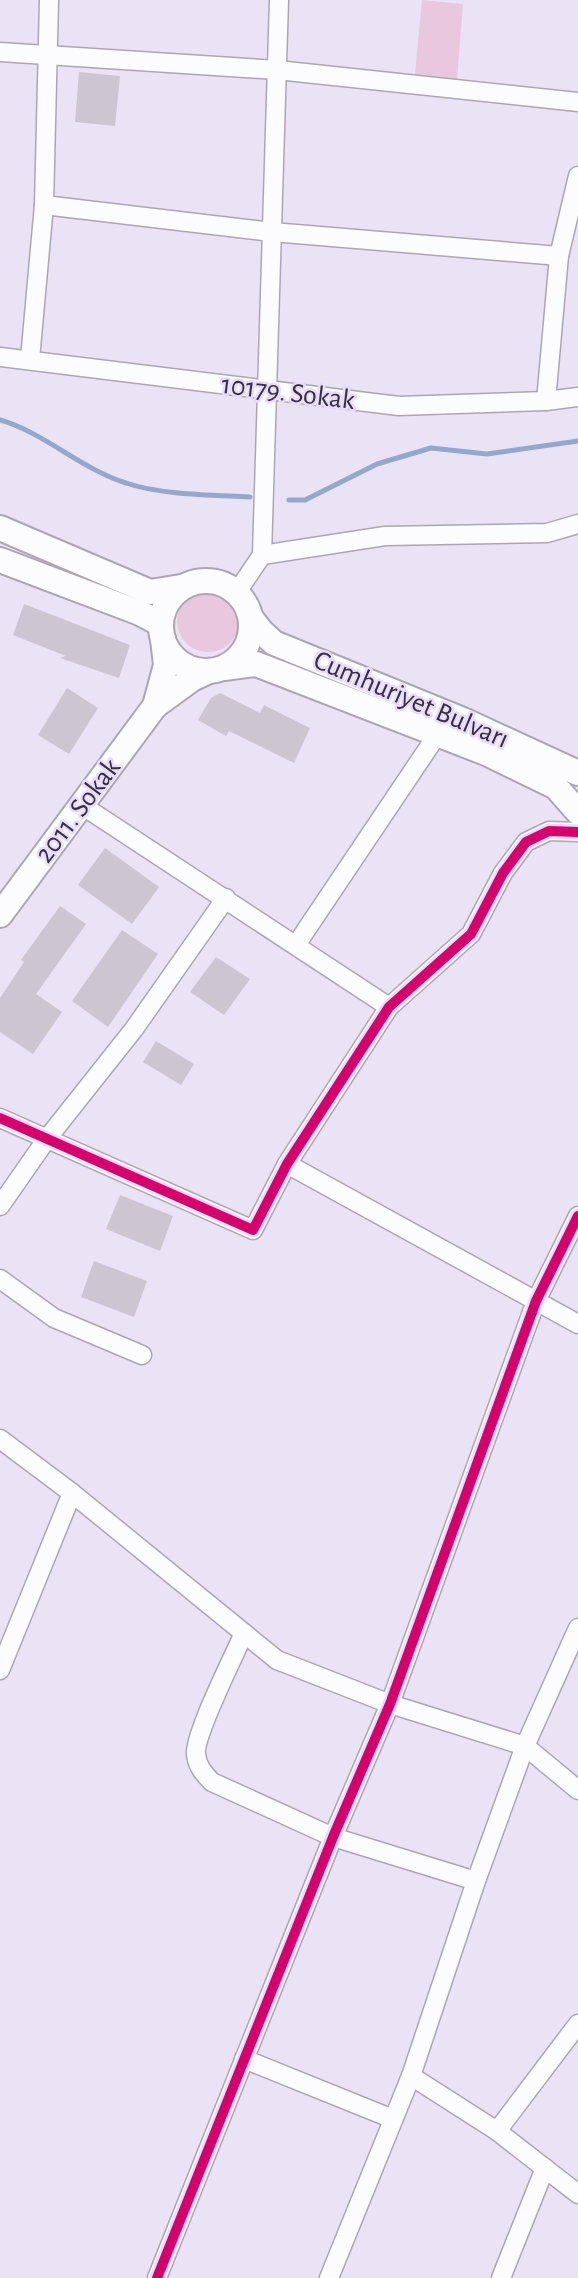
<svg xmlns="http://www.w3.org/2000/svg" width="578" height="2278" font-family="'Alegreya Sans',sans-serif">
	<rect width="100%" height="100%" fill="#eae3f5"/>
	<g fill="#e9c7df">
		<polygon points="422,0 463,4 457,79 415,74"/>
		<circle cx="208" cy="621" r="31"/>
	</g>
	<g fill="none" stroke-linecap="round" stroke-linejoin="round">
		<g stroke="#94a8cd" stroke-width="5">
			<path d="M0,420C45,433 81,469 126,483C161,495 212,495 250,497"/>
			<polyline points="289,500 305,500 377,464 431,448 487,454 578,441"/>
		</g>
	</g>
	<g fill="#cdc5d2">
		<polygon points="79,72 120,76 115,126 75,122"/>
		<polygon points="24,604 130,645 119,678 60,658 66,656 13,635"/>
		<polygon points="67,688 98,708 69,754 38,735"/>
		<polygon points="220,693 260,713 264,705 310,728 294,763 229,731 226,736 198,720 211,698"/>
		<polygon points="105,848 159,887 132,924 78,885"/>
		<polygon points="60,906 86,924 36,994 62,1012 33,1054 0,1032 0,998 24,962 21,960"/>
		<polygon points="122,930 158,954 108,1027 72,1001"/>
		<polygon points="216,957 250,979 224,1015 190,992"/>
		<polygon points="156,1041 194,1064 181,1085 143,1062"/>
		<polygon points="120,1195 173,1216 160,1251 106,1229"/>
		<polygon points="94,1261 147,1281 134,1317 81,1297"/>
	</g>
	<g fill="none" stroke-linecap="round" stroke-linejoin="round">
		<defs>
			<g id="street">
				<polyline points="0,52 277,70 578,102"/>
				<polyline points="44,205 272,232 559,256"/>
				<polyline points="0,357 399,406 546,401 578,397"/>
				<polyline points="30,359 44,205 49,0"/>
				<polyline points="546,401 559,256 578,176"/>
				<polyline points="262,555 385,536 547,533 578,524"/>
				<polyline points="237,592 262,555 279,0"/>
				<polyline points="83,806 389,1007"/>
				<polyline points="296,945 437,735"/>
				<polyline points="0,1118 253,1230 287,1164 389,1007 471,934 503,873 526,842 549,831 578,832"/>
				<polyline points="287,1164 578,1324"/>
				<polyline points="0,1206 46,1140 134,1029 226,898"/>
				<polyline points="0,1279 54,1318 142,1355"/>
				<polyline points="0,1439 72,1493 277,1660 390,1704 525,1746 578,1790"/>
				<path d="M244,1633C234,1656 194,1735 196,1754C197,1766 204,1774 212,1782L333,1837L476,1881"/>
				<polyline points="0,1670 72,1493"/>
				<polyline points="244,2059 393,2119"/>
				<polyline points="411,2076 497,2131 578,2024"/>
				<polyline points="497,2131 578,2194"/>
				<polyline points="157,2278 333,1837 390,1704 536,1301 578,1216"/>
				<polyline points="329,2278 411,2076 476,1881 525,1746 578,1628"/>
				<polyline points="501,2278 545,2168"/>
			</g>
			<g id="secondary">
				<polyline points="0,528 150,592 181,587"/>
				<polyline points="0,560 140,613 161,624"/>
				<circle cx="206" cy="626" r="45"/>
				<polyline points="251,618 261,631 274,643 463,720 578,773"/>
				<polyline points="224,668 256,664 486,753 556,787 578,812"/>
				<polyline points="155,706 166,665 163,639"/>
				<polyline points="0,915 155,706 192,679 209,671"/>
			</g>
		</defs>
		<use href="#street" stroke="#aca6b4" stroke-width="21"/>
		<use href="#secondary" stroke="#aca6b4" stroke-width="28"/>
		<use href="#street" stroke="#fcfbfe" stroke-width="18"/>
		<use href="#secondary" stroke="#fcfbfe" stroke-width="24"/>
		<defs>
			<g id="cycleway">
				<polyline points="0,1118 253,1230 287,1164 389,1007 471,934 503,873 526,842 549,831 578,832"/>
				<polyline points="157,2278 333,1837 390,1704 536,1301 578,1216"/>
			</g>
		</defs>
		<use href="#cycleway" stroke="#e8dbfd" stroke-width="15"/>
		<use href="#cycleway" stroke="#d6006c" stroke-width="10"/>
	</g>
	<g text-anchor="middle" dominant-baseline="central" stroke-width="5" stroke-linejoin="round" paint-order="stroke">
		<g font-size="28" fill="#34303d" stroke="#e8dbfd">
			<text transform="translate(288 393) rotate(7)">10179. Sokak</text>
			<text transform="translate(411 700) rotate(23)">Cumhuriyet Bulvarı</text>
			<text transform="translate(78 811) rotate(-53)">2011. Sokak</text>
		</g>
	</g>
</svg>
